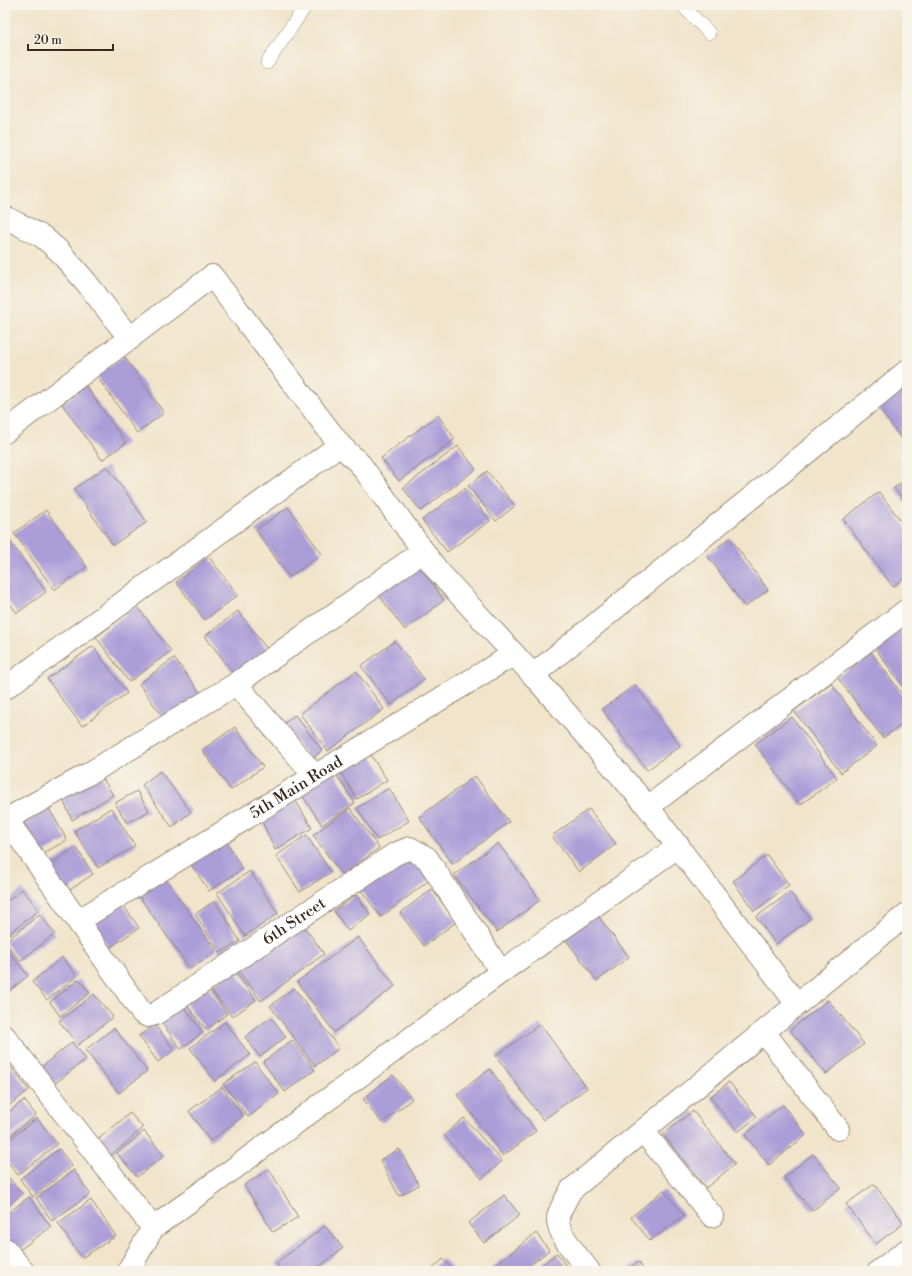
<svg xmlns="http://www.w3.org/2000/svg" width="912" height="1276" font-family="'Libre Bodoni',serif">
	<rect width="100%" height="100%" fill="#f7f3e8"/>
	<filter id="ink" filterUnits="userSpaceOnUse"><feTurbulence type="fractalNoise" baseFrequency=".025" numOctaves="2"/><feDisplacementMap in="SourceGraphic" scale="8" xChannelSelector="R" yChannelSelector="G"/><feConvolveMatrix kernelMatrix="1 2 1 2 8 2 1 2 1" color-interpolation-filters="sRGB"/></filter>
	<filter id="wash" filterUnits="userSpaceOnUse"><feTurbulence type="fractalNoise" baseFrequency=".012" numOctaves="4" result="noise"/><feDisplacementMap in="SourceGraphic" scale="16" xChannelSelector="R" yChannelSelector="G"/><feGaussianBlur stdDeviation="0.9" result="paint"/><feColorMatrix in="noise" values="0 0 0 0 0 0 0 0 0 0 0 0 0 0 0 0 0 1.4 0 .05"/><feComposite in="paint" operator="in"/></filter>
	<g filter="url(#wash)">
		<rect width="100%" height="100%" fill="#f1e4ca"/>
		<g id="blocks">
			<g fill="#ab9ed8">
				<polygon points="124,356 164,413 137,433 96,375"/>
				<polygon points="907,380 907,446 875,403"/>
				<polygon points="86,386 126,443 102,460 62,404"/>
				<polygon points="438,415 455,439 399,481 381,458"/>
				<polygon points="458,446 476,469 421,511 403,488"/>
				<polygon points="107,466 147,522 113,545 74,489"/>
				<polygon points="487,471 515,506 496,521 468,486"/>
				<polygon points="907,479 907,505 894,488"/>
				<polygon points="465,488 490,521 447,552 422,520"/>
				<polygon points="879,492 907,529 907,576 893,587 843,519"/>
				<polygon points="288,507 322,554 289,577 256,530"/>
				<polygon points="46,510 87,567 54,590 14,533"/>
				<polygon points="7,537 46,592 17,613 5,597 5,538"/>
				<polygon points="730,538 768,590 745,607 707,555"/>
				<polygon points="209,557 238,595 205,620 176,582"/>
				<polygon points="415,560 444,600 405,630 375,590"/>
				<polygon points="137,606 171,651 129,682 96,637"/>
				<polygon points="238,611 267,649 234,674 205,636"/>
				<polygon points="907,624 907,692 875,648"/>
				<polygon points="395,641 424,679 391,705 361,666"/>
				<polygon points="93,646 127,693 82,726 47,679"/>
				<polygon points="871,652 907,701 907,721 883,738 837,677"/>
				<polygon points="174,658 203,697 168,724 139,684"/>
				<polygon points="356,671 384,709 328,751 300,714"/>
				<polygon points="831,683 877,746 841,773 794,711"/>
				<polygon points="635,685 680,746 647,770 602,709"/>
				<polygon points="295,715 322,750 311,760 282,725"/>
				<polygon points="792,717 837,778 800,805 755,744"/>
				<polygon points="235,727 263,767 231,790 202,750"/>
				<polygon points="369,752 387,780 357,799 339,770"/>
				<polygon points="333,770 355,803 322,825 300,792"/>
				<polygon points="160,771 191,812 172,827 142,785"/>
				<polygon points="100,774 113,795 72,820 61,795"/>
				<polygon points="475,776 509,822 453,864 419,817"/>
				<polygon points="389,788 409,821 377,840 357,808"/>
				<polygon points="137,791 149,811 127,823 115,803"/>
				<polygon points="294,798 312,828 275,850 261,819"/>
				<polygon points="47,805 67,840 42,854 22,819"/>
				<polygon points="111,808 135,846 98,868 74,831"/>
				<polygon points="350,808 379,848 342,875 313,835"/>
				<polygon points="589,809 616,844 579,872 552,836"/>
				<polygon points="306,835 331,872 300,892 276,856"/>
				<polygon points="225,839 242,869 209,891 189,861"/>
				<polygon points="498,843 540,900 497,932 454,875"/>
				<polygon points="76,847 93,874 64,894 47,867"/>
				<polygon points="411,852 431,879 381,917 360,889"/>
				<polygon points="767,855 789,885 754,911 733,881"/>
				<polygon points="160,871 216,951 190,969 134,889"/>
				<polygon points="250,871 278,914 245,936 217,893"/>
				<polygon points="22,889 39,910 5,937 5,903"/>
				<polygon points="432,889 456,922 424,946 400,913"/>
				<polygon points="790,892 810,919 776,944 756,917"/>
				<polygon points="356,895 370,914 348,931 334,911"/>
				<polygon points="215,901 240,941 220,953 195,914"/>
				<polygon points="122,903 139,928 109,948 92,922"/>
				<polygon points="595,912 629,957 597,981 563,936"/>
				<polygon points="40,914 55,934 20,961 5,942"/>
				<polygon points="301,922 324,954 261,1001 237,969"/>
				<polygon points="358,937 395,986 334,1032 297,982"/>
				<polygon points="5,946 28,976 5,994"/>
				<polygon points="62,957 77,976 47,1000 32,982"/>
				<polygon points="234,970 256,1000 232,1017 210,988"/>
				<polygon points="79,979 90,993 60,1016 50,1002"/>
				<polygon points="206,985 227,1014 206,1030 184,1001"/>
				<polygon points="294,988 339,1048 315,1066 270,1006"/>
				<polygon points="94,994 113,1017 78,1045 59,1021"/>
				<polygon points="828,1000 864,1044 826,1074 790,1030"/>
				<polygon points="181,1003 203,1032 181,1049 159,1019"/>
				<polygon points="271,1017 286,1037 260,1057 245,1037"/>
				<polygon points="225,1022 250,1055 215,1081 190,1048"/>
				<polygon points="540,1024 587,1088 543,1120 496,1056"/>
				<polygon points="155,1025 174,1050 158,1062 139,1036"/>
				<polygon points="114,1028 147,1071 119,1093 85,1050"/>
				<polygon points="292,1040 315,1070 285,1092 263,1062"/>
				<polygon points="72,1042 86,1059 48,1089 35,1072"/>
				<polygon points="5,1059 29,1090 5,1109"/>
				<polygon points="255,1062 279,1094 248,1117 223,1084"/>
				<polygon points="490,1069 536,1131 503,1156 457,1094"/>
				<polygon points="393,1075 412,1099 382,1123 363,1099"/>
				<polygon points="729,1082 757,1117 738,1132 710,1097"/>
				<polygon points="222,1087 243,1116 210,1141 189,1111"/>
				<polygon points="24,1100 36,1115 5,1140 5,1115"/>
				<polygon points="783,1105 806,1135 769,1165 745,1135"/>
				<polygon points="693,1111 735,1164 706,1188 663,1134"/>
				<polygon points="130,1113 143,1128 108,1158 95,1142"/>
				<polygon points="37,1118 57,1144 18,1175 5,1158 5,1143"/>
				<polygon points="464,1118 502,1161 482,1179 444,1135"/>
				<polygon points="144,1131 164,1156 137,1177 117,1153"/>
				<polygon points="59,1149 72,1166 33,1197 20,1179"/>
				<polygon points="399,1149 419,1185 399,1196 380,1160"/>
				<polygon points="813,1154 841,1188 812,1211 784,1177"/>
				<polygon points="269,1169 298,1217 273,1232 244,1185"/>
				<polygon points="74,1170 90,1194 52,1221 36,1198"/>
				<polygon points="5,1173 22,1194 5,1208"/>
				<polygon points="874,1184 904,1223 876,1244 846,1204"/>
				<polygon points="664,1190 684,1215 650,1241 631,1217"/>
				<polygon points="504,1195 520,1215 484,1243 468,1223"/>
				<polygon points="29,1197 51,1227 11,1256 5,1248 5,1215"/>
				<polygon points="91,1200 116,1236 82,1258 58,1223"/>
				<polygon points="325,1226 343,1248 314,1271 282,1271 276,1263"/>
				<polygon points="536,1233 549,1250 523,1271 488,1271"/>
				<polygon points="557,1253 570,1271 533,1271"/>
				<polygon points="443,1259 454,1271 430,1271"/>
				<polygon points="639,1262 644,1271 623,1271"/>
			</g>
		</g>
	</g>
	<g filter="url(#ink)">
		<use href="#blocks" fill-opacity="0" stroke="#968774" stroke-width="1"/>
		<g fill="none" stroke-linecap="round" stroke-linejoin="round">
			<defs>
				<g id="lane">
					<polyline points="682,5 709,33"/>
					<polyline points="267,63 306,5"/>
				</g>
				<g id="street">
					<polyline points="5,217 43,237 59,251 86,282 130,339"/>
					<polyline points="5,432 212,276 340,445 360,464 437,570 533,675 648,807 797,1004"/>
					<path id="s1" d="M423,551L236,684L90,773L16,814L11,820L12,827L142,1013L148,1016L155,1014L395,854L410,848L427,858L501,972"/>
					<polyline points="533,675 907,371"/>
					<polyline points="236,684 315,776"/>
					<polyline points="5,688 340,445"/>
					<polyline points="648,807 907,610"/>
					<path id="s2" d="M78,921L514,654"/>
					<polyline points="764,1032 838,1129"/>
					<polyline points="5,1037 153,1228"/>
					<polyline points="643,1131 712,1216"/>
					<polyline points="5,1249 23,1271"/>
					<polyline points="128,1271 153,1228 501,972 679,846"/>
					<path d="M589,1271C581,1260 556,1233 558,1218C559,1210 567,1198 571,1190L907,914"/>
					<polyline points="879,1271 907,1250"/>
				</g>
			</defs>
			<use href="#lane" stroke="#968774" stroke-width="14"/>
			<use href="#street" stroke="#968774" stroke-width="24"/>
			<use href="#lane" stroke="#fff" stroke-width="13"/>
			<use href="#street" stroke="#fff" stroke-width="22"/>
		</g>
	</g>
	<g text-anchor="middle" dominant-baseline="central" stroke-width="3.5" stroke-linejoin="round" paint-order="stroke">
		<g font-size="16" fill="#3b2a1e" stroke="#f7f3e8">
			<text stroke="none"><textPath href="#s2" startOffset="256">5th Main Road</textPath></text>
			<text stroke="none"><textPath href="#s1" startOffset="908">6th Street</textPath></text>
		</g>
	</g>
	<rect width="912" height="1276" fill="none" stroke="#f7f3e8" stroke-width="20"/>
	<path d="M28 44v6h85v-6" fill="none" stroke="#3b2a1e" stroke-width="2"/>
	<text x="34" y="44" font-size="12" fill="#3b2a1e" stroke="#f7f3e8" stroke-width="3" paint-order="stroke">20 m</text>
</svg>
